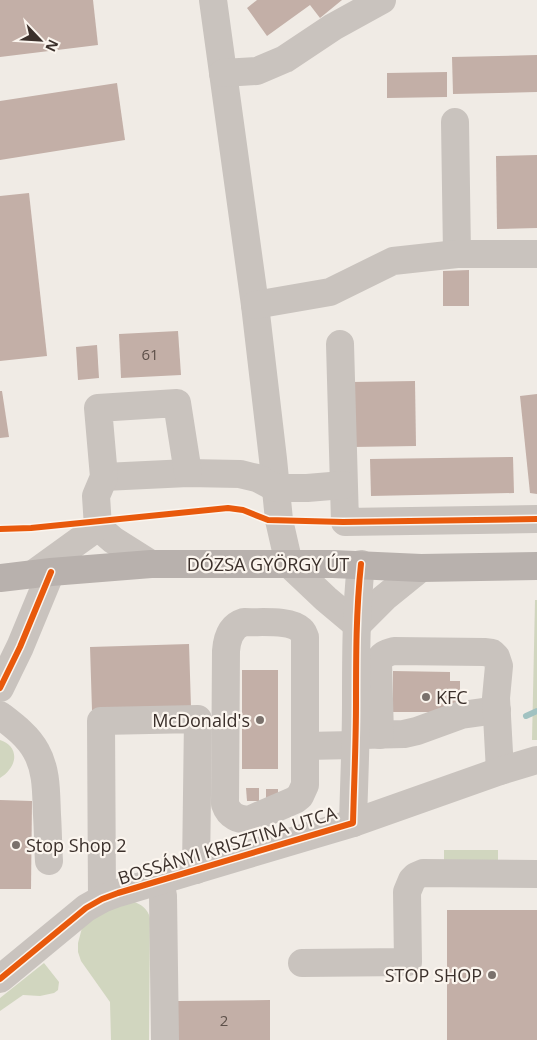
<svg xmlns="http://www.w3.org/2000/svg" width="537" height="1040" font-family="'Open Sans',sans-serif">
	<rect width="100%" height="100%" fill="#f0ebe5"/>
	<g fill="#d1d6bf">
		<polygon points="535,600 537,600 537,740 532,740"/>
		<path d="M0,740C14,744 19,758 9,770C7,773 3,776 0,778Z"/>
		<rect x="444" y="850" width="54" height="14"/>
		<path d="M132,901C141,904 148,909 150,918L149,1040H111L110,1002L81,961L78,952V943L82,928L100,912Z"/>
		<polygon points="44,963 59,982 58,990 54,993 40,996 23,995 0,1011 0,998"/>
	</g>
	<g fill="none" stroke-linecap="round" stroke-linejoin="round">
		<polyline stroke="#a1c2c1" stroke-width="6" points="526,716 537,711"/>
	</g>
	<g fill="#c3afa7">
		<polygon points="0,0 93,0 98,45 0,57"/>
		<polygon points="257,0 342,0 320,18 310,5 267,36 247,8"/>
		<polygon points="537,55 537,92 453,94 452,57"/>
		<polygon points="447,72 447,97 387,98 387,73"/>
		<polygon points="117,83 125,140 0,160 0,101"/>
		<polygon points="537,155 537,228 497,229 496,156"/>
		<polygon points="29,193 47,356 0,361 0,196"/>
		<polygon points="469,270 469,306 443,306 443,271"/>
		<polygon points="178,331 181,375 121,378 119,334"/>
		<polygon points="97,345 99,378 78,380 76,347"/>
		<polygon points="415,381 416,446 353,447 351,382"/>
		<polygon points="0,391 2,391 9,437 0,438"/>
		<polygon points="537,394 537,494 530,493 520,396"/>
		<polygon points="513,457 514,493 371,496 370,459"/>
		<polygon points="189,644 191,707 92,710 90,647"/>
		<rect x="242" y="670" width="36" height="99"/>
		<polygon points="393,671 450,672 450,681 460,681 460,712 393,712"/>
		<polygon points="246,788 259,788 259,801 247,801"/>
		<rect x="266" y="789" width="12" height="12"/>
		<polygon points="0,800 32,801 31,889 0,889"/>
		<rect x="447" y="910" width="90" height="130"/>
		<polygon points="270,1000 270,1040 178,1040 178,1001"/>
	</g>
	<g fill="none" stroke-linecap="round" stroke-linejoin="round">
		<g stroke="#c9c3be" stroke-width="28">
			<polyline points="213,0 255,305 273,459 279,520 289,564 326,599 357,625"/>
			<polyline points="223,73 257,71 285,59 333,27 382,0"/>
			<polyline points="455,122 457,254"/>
			<polyline points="255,305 330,292 393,261 457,254 537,254"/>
			<polyline points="340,344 345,522 537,519"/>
			<polyline points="104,477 188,473 240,474 257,478 276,488 307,488 343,485"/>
			<polyline points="151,564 113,540 98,527 96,496 104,477 98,408 177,403 188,473"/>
			<polyline points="33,574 98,527"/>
			<polyline points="357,625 384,598 421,568"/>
			<polyline points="0,688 20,647 51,572"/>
			<path d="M0,715C13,725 28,736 36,751C47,770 46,793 47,815C48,830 48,846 49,861"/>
			<polyline points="362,735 404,734 417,731 461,715 497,710"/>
			<path d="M380,735L378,663C381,655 386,653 394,651L484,652L492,653L496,657L499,666L496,698L500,771"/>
			<path d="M305,746V785L300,796L295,800L251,819C239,821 229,816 225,804L226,651C227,638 231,626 244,622C259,623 290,619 301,630C303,631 304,635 305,637V746L355,745"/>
			<path d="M353,823C354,783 356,743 356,703C356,657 356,611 361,564"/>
			<polyline points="160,881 163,896 165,1040"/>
			<polyline points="102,899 101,721 198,719 196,870"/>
			<polyline points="302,963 408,962 407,892 412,880 416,876 423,873 537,874"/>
			<polyline points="0,979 86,908 102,899 118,893 353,823 500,771 537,760"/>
		</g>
		<polyline stroke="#b8b1ad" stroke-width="28" points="0,578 51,572 151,564 333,564 421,568 537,566"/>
		<defs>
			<g id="cycleway">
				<polyline points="0,529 31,528 228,508 243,510 268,520 343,522 537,519"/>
				<polyline points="0,688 20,647 51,572"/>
				<path d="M0,979L86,908L102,899L118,893L353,823C354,783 356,743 356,703C356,657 356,611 361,564"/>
			</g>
		</defs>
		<use href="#cycleway" stroke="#fbf5ee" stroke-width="9"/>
		<use href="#cycleway" stroke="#e8590c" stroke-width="6"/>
	</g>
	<g fill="#7a716c" stroke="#fbf5ee" stroke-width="2">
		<circle cx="426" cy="697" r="5"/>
		<circle cx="260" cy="720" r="5"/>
		<circle cx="16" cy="845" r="5"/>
		<circle cx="492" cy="975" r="5"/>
	</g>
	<g text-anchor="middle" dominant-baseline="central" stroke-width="4.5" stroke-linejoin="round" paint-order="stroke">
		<g font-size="15" fill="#5d504a">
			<text x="150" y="354">61</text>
			<text x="224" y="1020">2</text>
		</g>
		<g font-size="18" fill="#3b302b" stroke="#fbf5ee">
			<text x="268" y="564">DÓZSA GYÖRGY ÚT</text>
			<text transform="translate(227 845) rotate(-17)">BOSSÁNYI KRISZTINA UTCA</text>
		</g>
		<g font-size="18" fill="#3b302b" stroke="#fbf5ee" text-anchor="start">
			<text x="436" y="697">KFC</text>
			<text x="250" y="720" text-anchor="end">McDonald's</text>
			<text x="26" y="845">Stop Shop 2</text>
			<text x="482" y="975" text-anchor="end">STOP SHOP</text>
		</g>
	</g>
	<g transform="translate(40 40) rotate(115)" stroke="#fbf5ee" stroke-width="4" paint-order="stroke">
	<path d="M0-4L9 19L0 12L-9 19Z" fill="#3b302b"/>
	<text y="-8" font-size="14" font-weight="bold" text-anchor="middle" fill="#3b302b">N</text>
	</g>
</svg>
